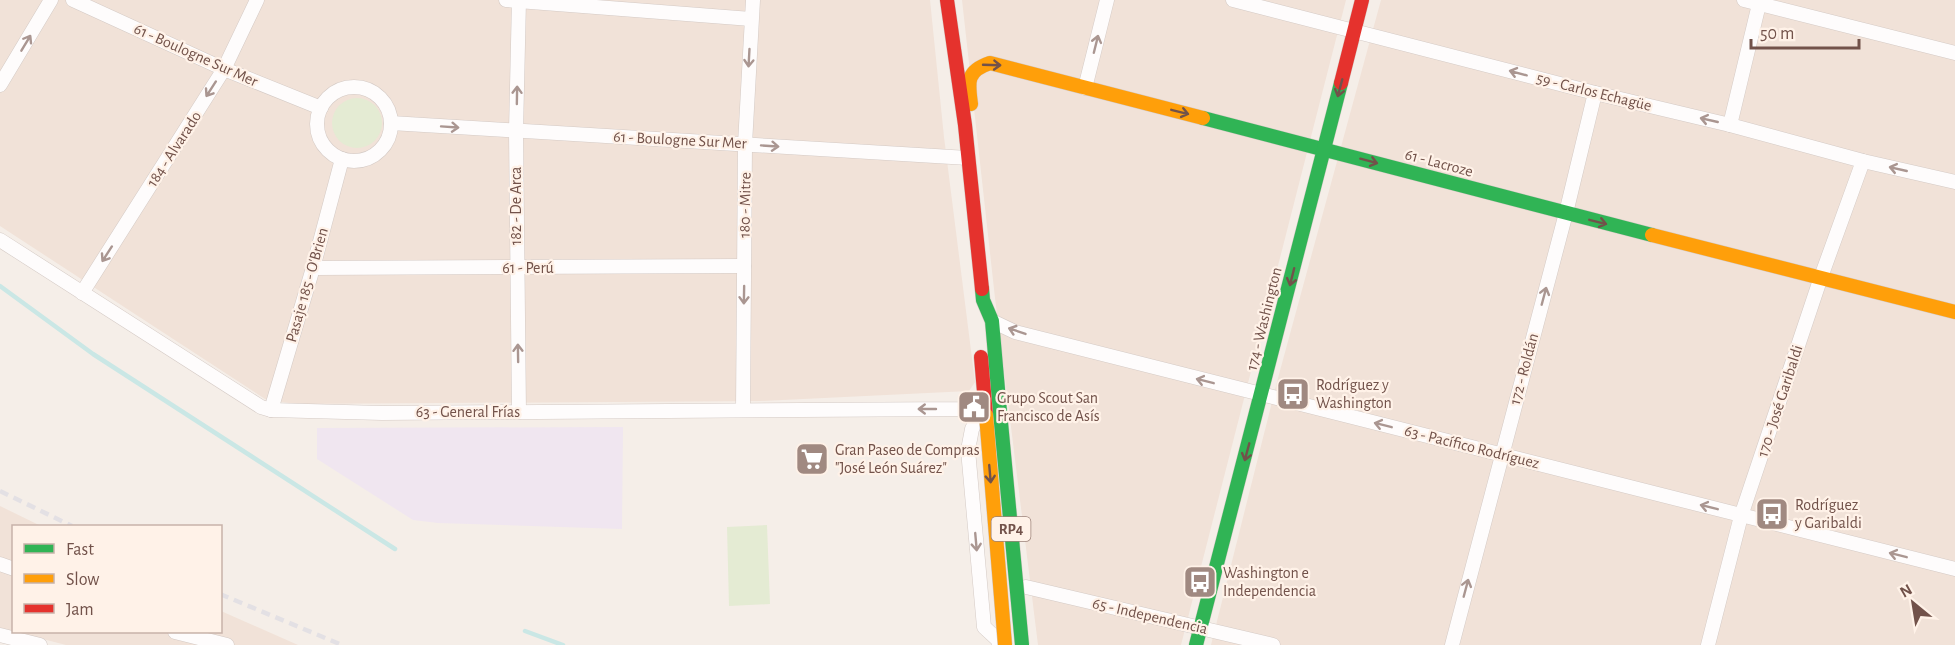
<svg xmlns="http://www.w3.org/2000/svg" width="1955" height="645" font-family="'Alegreya Sans',sans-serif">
	<rect width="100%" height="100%" fill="#f5eee8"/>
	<g fill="#f1e2d8">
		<polygon points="0,0 930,0 944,137 975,382 969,391 761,401 295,404 265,399 0,226"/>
		<polygon points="962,0 1346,0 1181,645 1038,645 995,298"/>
		<polygon points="1381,0 1955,0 1955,645 1211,645 1278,378"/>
		<polygon points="0,506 41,526 14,526 14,632 220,632 221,611 298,645 66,645 0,628"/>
	</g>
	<polygon fill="#f0e6f0" points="623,427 622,529 438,523 413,520 317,459 317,428"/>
	<g fill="#e4ebd3">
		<circle cx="357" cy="123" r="25"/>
		<polygon points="767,525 770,604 729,606 727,527"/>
	</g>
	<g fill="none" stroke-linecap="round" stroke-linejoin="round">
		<g stroke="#cae7e5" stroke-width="4.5">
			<polyline points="0,286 93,354 395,549"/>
			<polyline points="525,631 563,645"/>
		</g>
		<defs>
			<g id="street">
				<polyline points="73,0 224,69 321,108"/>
				<polyline points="506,0 751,19"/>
				<polyline points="1233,0 1595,93 1730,125 1863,161 1955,182"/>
				<polyline points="1744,0 1955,53"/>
				<polyline points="0,85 51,0"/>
				<circle cx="354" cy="124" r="37"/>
				<polyline points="1085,88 1107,0"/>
				<polyline points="391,123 968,158"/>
				<polyline points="1730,125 1760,0"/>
				<polyline points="0,240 261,407 271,410 382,413 960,409 985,404"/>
				<polyline points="313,268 744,266"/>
				<polyline points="82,293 224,69 257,0"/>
				<polyline points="992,321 1015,332 1955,569"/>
				<polyline points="984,406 972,429 968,450 984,627 998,640 999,645"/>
				<polyline points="271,410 313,268 342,159"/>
				<polyline points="743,410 745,144 753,0"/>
				<polyline points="519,412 516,131 519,0"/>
				<polyline points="0,564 14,569"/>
				<polyline points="1026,587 1273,645"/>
				<polyline points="175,632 227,645"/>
				<polyline points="0,635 40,645"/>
				<polyline points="1452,645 1566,213 1595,93"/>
				<polyline points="1708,645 1741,516 1821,277 1863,161"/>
			</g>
			<g id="fast">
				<polyline points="1203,118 1652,235"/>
				<polyline points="982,289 983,300 992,321 1000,412"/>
				<polyline points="1196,645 1341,83"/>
			</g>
			<g id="slow">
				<path d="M971,104C968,82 966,71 990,63L1203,118"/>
				<polyline points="1652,235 1955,312"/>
			</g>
			<g id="jam">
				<polyline points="947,0 965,125 982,289"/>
				<polyline points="1341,83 1362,0"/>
				<polyline points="981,357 986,415"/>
			</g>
		</defs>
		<use href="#street" stroke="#d4cac5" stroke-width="15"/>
		<use href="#fast" stroke="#d4cac5" stroke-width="15"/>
		<use href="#slow" stroke="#d4cac5" stroke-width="15"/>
		<use href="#jam" stroke="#d4cac5" stroke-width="15"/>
		<use href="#street" stroke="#fefcfc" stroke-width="14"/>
		<use href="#fast" stroke="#30b455" stroke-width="14"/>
		<use href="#slow" stroke="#ff9f0a" stroke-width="14"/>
		<use href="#jam" stroke="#e5322d" stroke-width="14"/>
		<g stroke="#e3e0e4" stroke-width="4.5" stroke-dasharray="9 6" stroke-linecap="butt">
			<polyline points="0,491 72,526"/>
			<polyline points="220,594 342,645"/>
		</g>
		<defs>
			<polyline id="fast-bridge" points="1000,412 1022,645"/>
			<polyline id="slow-bridge" points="986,415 1005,645"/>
		</defs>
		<use href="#fast-bridge" stroke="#d4c9c5" stroke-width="15" stroke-linecap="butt"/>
		<use href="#slow-bridge" stroke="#d4c9c5" stroke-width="15" stroke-linecap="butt"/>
		<use href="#fast-bridge" stroke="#30b455" stroke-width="14"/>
		<use href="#slow-bridge" stroke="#ff9f0a" stroke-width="14"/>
	</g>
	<defs><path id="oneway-shaft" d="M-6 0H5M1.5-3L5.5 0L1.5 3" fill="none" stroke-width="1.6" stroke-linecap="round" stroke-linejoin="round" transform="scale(1.5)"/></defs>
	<g stroke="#aa9691">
		<use href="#oneway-shaft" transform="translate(26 43) rotate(-59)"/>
		<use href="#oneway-shaft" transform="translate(1096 44) rotate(-76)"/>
		<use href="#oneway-shaft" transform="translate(749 58) rotate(93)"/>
		<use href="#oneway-shaft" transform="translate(1518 73) rotate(-165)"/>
		<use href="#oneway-shaft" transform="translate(211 89) rotate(123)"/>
		<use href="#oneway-shaft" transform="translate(517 95) rotate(-89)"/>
		<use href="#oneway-shaft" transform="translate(1709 120) rotate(-167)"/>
		<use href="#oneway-shaft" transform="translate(450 127) rotate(4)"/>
		<use href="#oneway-shaft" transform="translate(770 146) rotate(4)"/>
		<use href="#oneway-shaft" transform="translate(1898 169) rotate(-167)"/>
		<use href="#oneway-shaft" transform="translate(107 254) rotate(123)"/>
		<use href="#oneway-shaft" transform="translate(744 295) rotate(91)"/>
		<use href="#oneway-shaft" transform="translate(1544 296) rotate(-75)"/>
		<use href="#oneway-shaft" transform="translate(1017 331) rotate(-161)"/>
		<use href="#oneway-shaft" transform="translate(518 353) rotate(-91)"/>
		<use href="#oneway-shaft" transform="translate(1205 381) rotate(-166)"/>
		<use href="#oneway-shaft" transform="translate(927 409) rotate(180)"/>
		<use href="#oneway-shaft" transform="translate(1383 425) rotate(-166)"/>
		<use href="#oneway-shaft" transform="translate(1709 507) rotate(-166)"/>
		<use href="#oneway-shaft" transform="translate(976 542) rotate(85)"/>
		<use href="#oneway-shaft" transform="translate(1898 555) rotate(-166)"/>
		<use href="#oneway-shaft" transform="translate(1466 588) rotate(-75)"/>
	</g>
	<g stroke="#72524a">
		<use href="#oneway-shaft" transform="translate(992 65) rotate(2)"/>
		<use href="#oneway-shaft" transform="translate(1340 88) rotate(105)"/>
		<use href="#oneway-shaft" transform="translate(1180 112) rotate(14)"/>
		<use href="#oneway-shaft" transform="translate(1369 161) rotate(15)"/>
		<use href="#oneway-shaft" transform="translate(1598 222) rotate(14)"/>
		<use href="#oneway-shaft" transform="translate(1292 277) rotate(104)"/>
		<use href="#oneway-shaft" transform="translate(1247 452) rotate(105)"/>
		<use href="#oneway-shaft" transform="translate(990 474) rotate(85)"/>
	</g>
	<defs>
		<symbol id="bus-square" viewBox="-11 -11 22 22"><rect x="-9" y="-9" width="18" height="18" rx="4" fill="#a08981" stroke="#fff2e8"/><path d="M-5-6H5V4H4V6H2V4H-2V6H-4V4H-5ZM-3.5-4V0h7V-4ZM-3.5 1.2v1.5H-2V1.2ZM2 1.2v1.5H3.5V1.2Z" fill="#fff"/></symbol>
		<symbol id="civic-square" viewBox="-11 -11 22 22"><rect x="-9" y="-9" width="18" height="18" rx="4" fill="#a08981" stroke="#fff2e8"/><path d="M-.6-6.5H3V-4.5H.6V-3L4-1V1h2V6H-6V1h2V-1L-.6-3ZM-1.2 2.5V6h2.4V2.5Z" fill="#fff"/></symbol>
		<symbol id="supermarket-square" viewBox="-11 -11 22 22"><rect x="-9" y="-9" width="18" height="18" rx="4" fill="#a08981" stroke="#fff2e8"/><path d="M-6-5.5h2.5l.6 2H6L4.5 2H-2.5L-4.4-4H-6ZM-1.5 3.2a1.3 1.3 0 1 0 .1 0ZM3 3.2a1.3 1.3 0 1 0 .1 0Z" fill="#fff"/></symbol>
	</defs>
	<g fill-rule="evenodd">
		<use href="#bus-square" x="1274" y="375" width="38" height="38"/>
		<use href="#civic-square" x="955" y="388" width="38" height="38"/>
		<use href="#supermarket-square" x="793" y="440" width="38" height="38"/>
		<use href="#bus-square" x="1753" y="495" width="38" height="38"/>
		<use href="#bus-square" x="1181" y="563" width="38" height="38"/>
	</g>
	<g text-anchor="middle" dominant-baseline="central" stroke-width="4.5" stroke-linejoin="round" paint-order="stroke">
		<rect fill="#fff2e8" stroke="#9c8279" stroke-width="1.5" x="991.5" y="517" width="39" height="24" rx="4.5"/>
		<g font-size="15" font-weight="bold" fill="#72524a">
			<text x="1011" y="529">RP4</text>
		</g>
		<g font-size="16" fill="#72524a" stroke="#fff2e8">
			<text transform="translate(196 55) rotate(24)">61 - Boulogne Sur Mer</text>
			<text transform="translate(1594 92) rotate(14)">59 - Carlos Echagüe</text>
			<text transform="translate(680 140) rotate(3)">61 - Boulogne Sur Mer</text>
			<text transform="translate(174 149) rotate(-57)">184 - Alvarado</text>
			<text transform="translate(1439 163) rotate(15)">61 - Lacroze</text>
			<text transform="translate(745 205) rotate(-89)">180 - Mitre</text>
			<text transform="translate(516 206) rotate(-90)">182 - De Arca</text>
			<text x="528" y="268">61 - Perú</text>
			<text transform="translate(307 285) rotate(-74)">Pasaje 185 - O'Brien</text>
			<text transform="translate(1264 319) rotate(-76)">174 - Washington</text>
			<text transform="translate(1524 369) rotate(-75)">172 - Roldán</text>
			<text transform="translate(1780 401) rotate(-72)">170 - José Garibaldi</text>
			<text x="468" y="412">63 - General Frías</text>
			<text transform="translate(1472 447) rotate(14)">63 - Pacífico Rodríguez</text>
			<text transform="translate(1150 616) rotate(13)">65 - Independencia</text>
		</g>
		<g font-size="16" fill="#72524a" stroke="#fff2e8" text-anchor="start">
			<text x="1316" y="385">Rodríguez y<tspan x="1316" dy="18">Washington</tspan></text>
			<text x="997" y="398">Grupo Scout San<tspan x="997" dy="18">Francisco de Asís</tspan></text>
			<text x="835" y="450">Gran Paseo de Compras<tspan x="835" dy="18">"José León Suárez"</tspan></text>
			<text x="1795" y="505">Rodríguez<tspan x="1795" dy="18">y Garibaldi</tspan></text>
			<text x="1223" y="573">Washington e<tspan x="1223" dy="18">Independencia</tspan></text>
		</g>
	</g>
	<rect x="12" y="525" width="210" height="108" fill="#fff2e8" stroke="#c7b2a9" stroke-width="1.5"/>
	<rect x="24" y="544" width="30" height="9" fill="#30b455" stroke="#c7b2a9" stroke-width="1.5"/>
	<text x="66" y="555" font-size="18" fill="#72524a">Fast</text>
	<rect x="24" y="574" width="30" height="9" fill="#ff9f0a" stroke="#c7b2a9" stroke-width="1.5"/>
	<text x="66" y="585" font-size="18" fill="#72524a">Slow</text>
	<rect x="24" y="604" width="30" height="9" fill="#e5322d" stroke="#c7b2a9" stroke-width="1.5"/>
	<text x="66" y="615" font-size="18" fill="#72524a">Jam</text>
	<g transform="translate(1913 603) rotate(330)" stroke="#fff2e8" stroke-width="4.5" paint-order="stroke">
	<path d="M0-4.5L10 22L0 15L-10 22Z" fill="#72524a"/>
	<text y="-9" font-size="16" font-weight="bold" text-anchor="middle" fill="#72524a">N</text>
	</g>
	<path d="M1751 39v9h108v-9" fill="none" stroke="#72524a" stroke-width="3"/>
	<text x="1760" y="39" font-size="18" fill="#72524a" stroke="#fff2e8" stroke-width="4.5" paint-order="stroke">50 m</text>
</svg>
